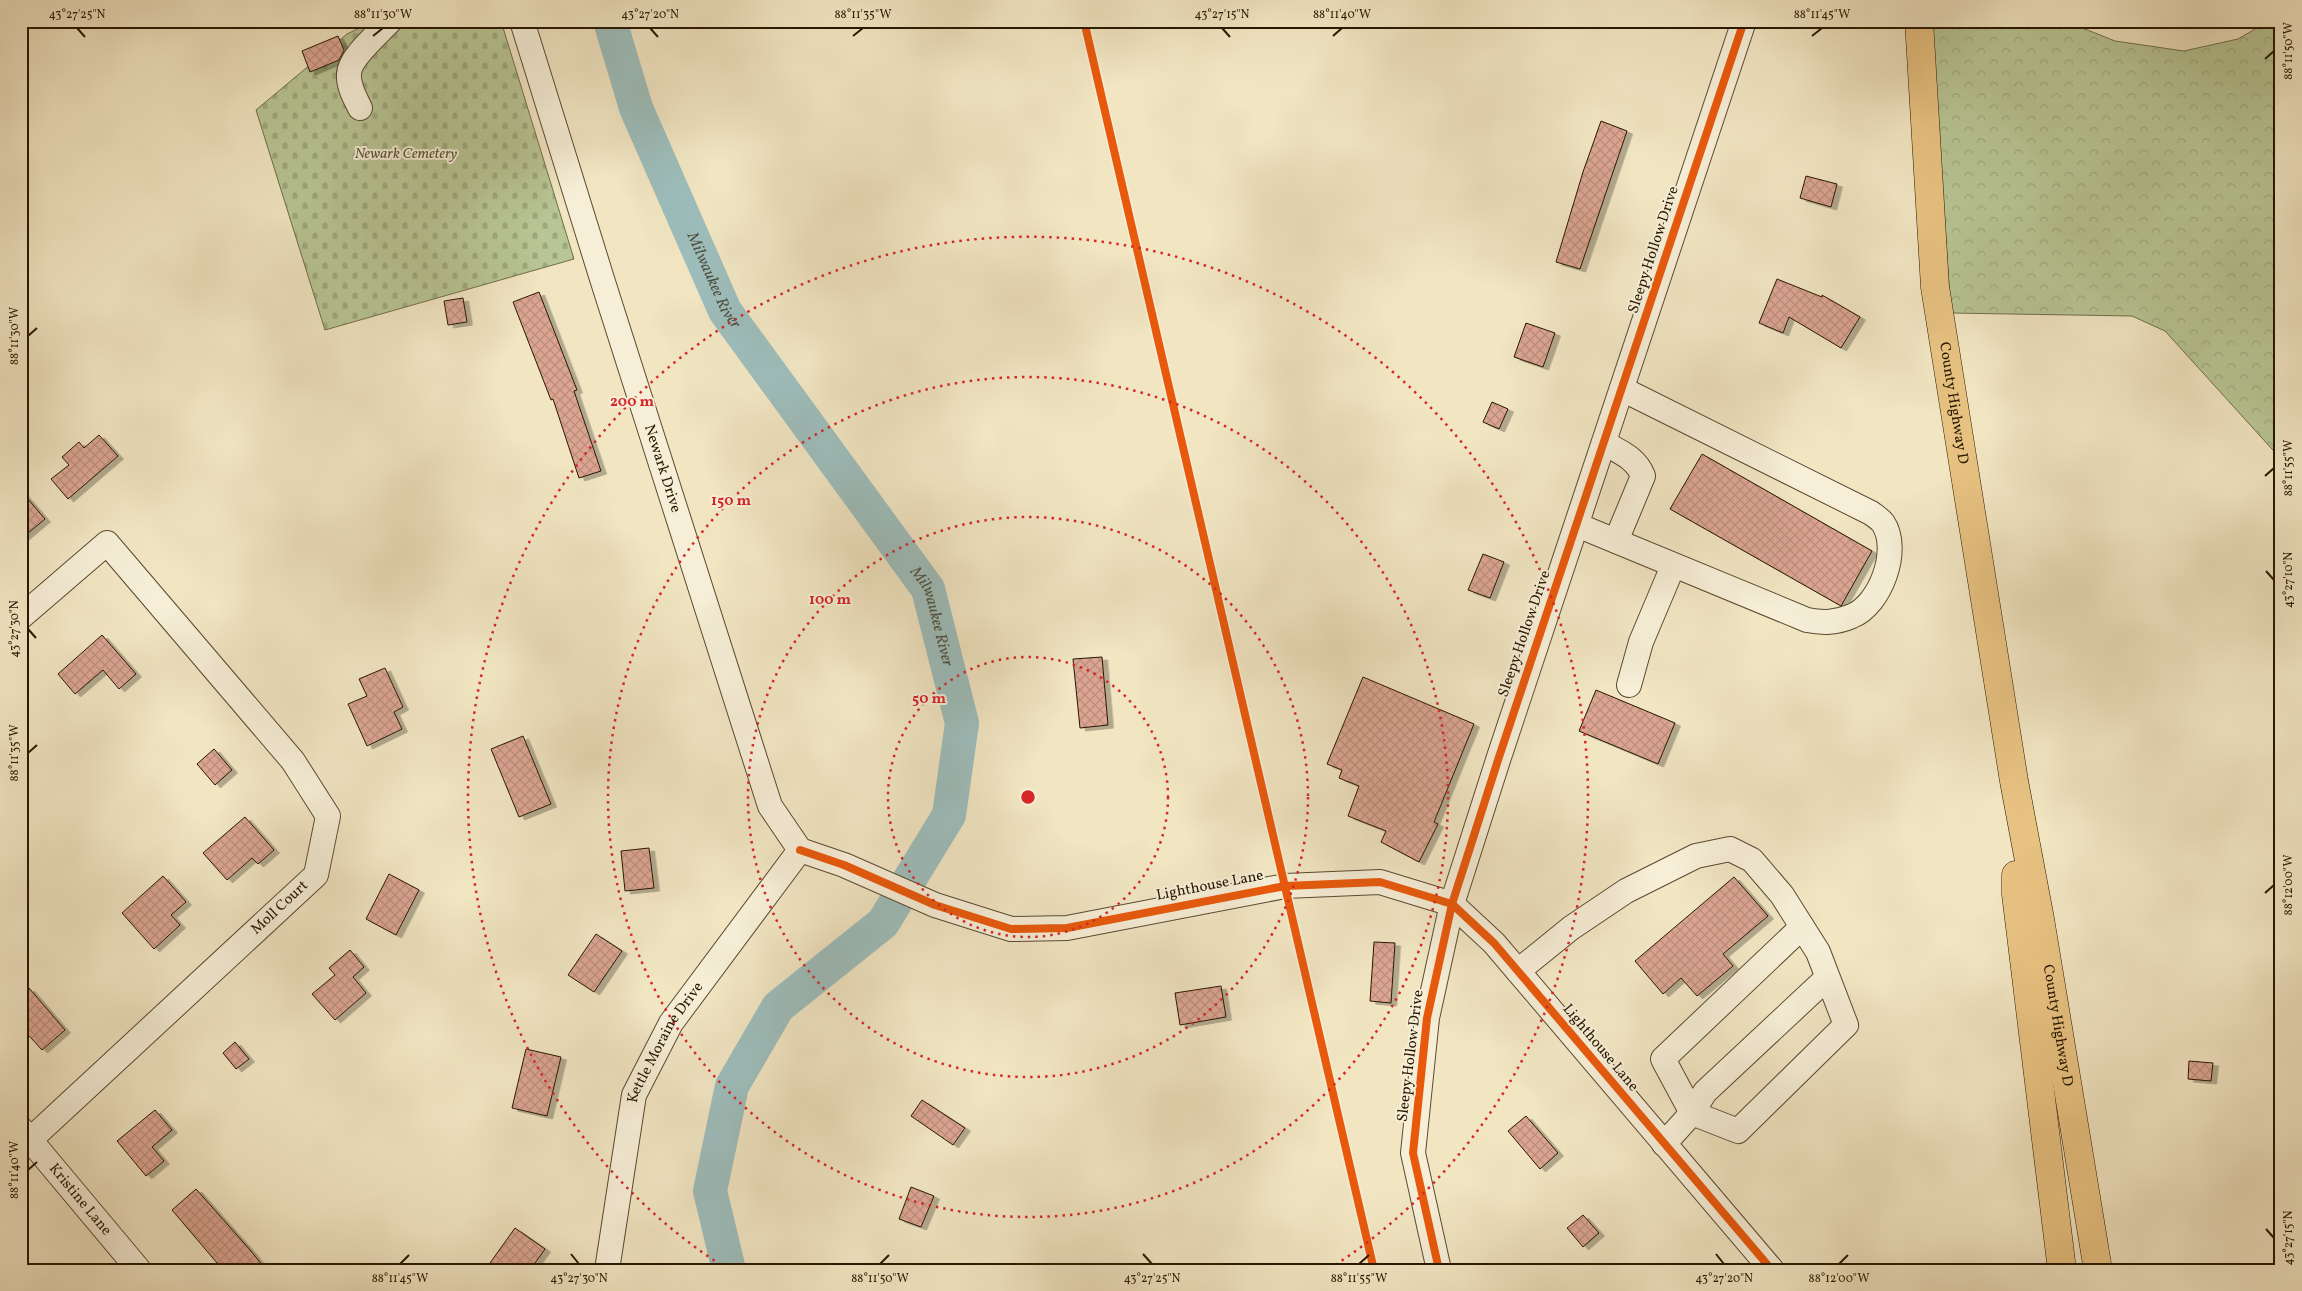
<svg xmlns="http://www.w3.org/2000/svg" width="2302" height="1291" font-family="Vollkorn,serif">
	<defs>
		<pattern id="forest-crowns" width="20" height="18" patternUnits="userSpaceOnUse" patternTransform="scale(1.25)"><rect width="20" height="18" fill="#b8c594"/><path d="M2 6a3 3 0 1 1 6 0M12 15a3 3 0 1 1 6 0" fill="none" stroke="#9ea87e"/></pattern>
		<pattern id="cemetery-stones" width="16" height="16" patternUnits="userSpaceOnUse" patternTransform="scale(1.25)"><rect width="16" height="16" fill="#b8c594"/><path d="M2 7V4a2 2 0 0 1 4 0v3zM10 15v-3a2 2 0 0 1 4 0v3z" fill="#9ea87e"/></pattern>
		<pattern id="building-cross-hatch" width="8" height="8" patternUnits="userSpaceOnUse" patternTransform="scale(1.25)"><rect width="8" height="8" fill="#dba592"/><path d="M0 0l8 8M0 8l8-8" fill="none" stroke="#bc8d7c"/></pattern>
		<filter id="shadow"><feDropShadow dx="5.5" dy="3" stdDeviation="0" flood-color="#0004"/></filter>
	</defs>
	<rect width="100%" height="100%" fill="#f1e5c2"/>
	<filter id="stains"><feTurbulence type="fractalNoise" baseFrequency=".004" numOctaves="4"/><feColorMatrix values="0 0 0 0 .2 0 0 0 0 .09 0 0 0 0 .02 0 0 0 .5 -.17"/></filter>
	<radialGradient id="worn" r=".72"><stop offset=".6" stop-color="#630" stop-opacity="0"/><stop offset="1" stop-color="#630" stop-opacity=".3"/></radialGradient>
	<polygon fill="url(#forest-crowns)" stroke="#706e4a" points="1930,21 2065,21 2115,41 2184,51 2238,39 2269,21 2281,21 2281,459 2165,331 2132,316 1951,313"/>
	<polygon fill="url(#cemetery-stones)" stroke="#706e4a" points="374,21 501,21 574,259 325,330 256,110 347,34"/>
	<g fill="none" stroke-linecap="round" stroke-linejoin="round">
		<path stroke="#9dbdbb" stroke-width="34" id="s1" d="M610,21L636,108L725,311L928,589L962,723L949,815L883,923L778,1007L732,1086L710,1191L729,1270"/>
	</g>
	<g fill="url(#building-cross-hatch)" stroke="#271700" filter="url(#shadow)">
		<polygon points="338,36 344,50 339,60 310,72 302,51"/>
		<polygon points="1601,121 1627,131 1580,269 1556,262 1583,172"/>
		<polygon points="1806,176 1837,184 1831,207 1800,198"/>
		<polygon points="1777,279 1822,297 1822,295 1860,317 1841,348 1789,317 1783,333 1759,323"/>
		<polygon points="539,292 577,390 574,391 601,471 579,478 553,399 551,400 513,302"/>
		<polygon points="463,298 467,322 448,325 444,301"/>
		<polygon points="1526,323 1555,333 1543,367 1514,357"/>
		<polygon points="1492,402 1508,409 1499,429 1483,422"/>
		<polygon points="99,435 118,456 68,499 51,479 69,465 62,457 79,442 84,448"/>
		<polygon points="1702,454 1872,551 1841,606 1670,509"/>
		<polygon points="21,491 45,519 21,539"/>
		<polygon points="1483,554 1504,562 1490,598 1468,590"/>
		<polygon points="102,635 136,674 119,689 103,670 75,694 58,674"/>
		<polygon points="1102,657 1108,725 1080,728 1073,659"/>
		<polygon points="385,668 403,707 394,712 402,729 367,746 348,704 367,696 359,679"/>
		<polygon points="1363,677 1474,724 1434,822 1438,824 1419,862 1381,842 1386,831 1348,816 1359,786 1339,778 1342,770 1327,764"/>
		<polygon points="1596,690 1675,723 1658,764 1579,731"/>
		<polygon points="523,736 551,804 519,817 491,749"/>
		<polygon points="214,749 232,770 215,785 197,764"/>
		<polygon points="245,817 274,850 258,864 252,858 227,880 203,853"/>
		<polygon points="649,848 654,888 625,891 621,851"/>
		<polygon points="389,874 419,890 396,935 366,919"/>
		<polygon points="163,876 186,902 171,915 180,925 154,949 122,913"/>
		<polygon points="1734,877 1768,916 1723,954 1733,966 1697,996 1681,978 1663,994 1635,961"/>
		<polygon points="596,934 622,951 594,992 568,975"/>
		<polygon points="1374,942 1395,943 1391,1003 1370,1001"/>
		<polygon points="350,950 364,967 353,977 366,993 335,1020 312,994 335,975 329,968"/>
		<polygon points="1221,986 1226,1017 1180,1025 1175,993"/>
		<polygon points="29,988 65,1030 42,1050 21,1027 21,995"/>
		<polygon points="235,1042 249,1059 236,1069 223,1053"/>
		<polygon points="526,1049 561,1057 547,1116 512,1108"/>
		<polygon points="2189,1061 2213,1063 2211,1081 2188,1079"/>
		<polygon points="922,1100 965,1128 953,1145 911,1116"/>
		<polygon points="155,1110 172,1130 152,1147 164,1161 146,1176 117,1141"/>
		<polygon points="1526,1116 1558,1153 1540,1169 1508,1131"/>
		<polygon points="911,1187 934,1196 921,1227 899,1219"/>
		<polygon points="196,1189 251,1251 266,1270 223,1270 172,1210"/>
		<polygon points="1583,1215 1599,1233 1583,1247 1567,1228"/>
		<polygon points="515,1228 545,1249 530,1270 485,1270"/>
	</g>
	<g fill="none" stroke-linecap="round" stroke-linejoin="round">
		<defs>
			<g id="minor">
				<path id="s2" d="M522,21L603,282L770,806L800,850"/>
				<path d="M360,108C355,98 348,86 349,74C349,58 379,33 390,21"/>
				<path d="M1604,443C1620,452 1636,458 1643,476L1616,541"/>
				<path d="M1577,525L1807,620C1823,623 1836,623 1852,616C1880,605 1901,550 1883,523C1880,519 1875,516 1871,513L1622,389"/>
				<polyline points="21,617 107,543 293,761 328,816 316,875 30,1140"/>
				<polyline points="1629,685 1641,642 1673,566"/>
				<polyline points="800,850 844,865 935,905 1011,929 1067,928 1285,886 1380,882 1452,904 1494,943 1772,1270"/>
				<polyline points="1802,927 1663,1059 1692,1113 1705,1092 1827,978"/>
				<polyline points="1518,971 1571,928 1626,891 1696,856 1730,849 1752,860 1782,895 1818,952 1846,1025 1738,1131 1692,1113 1664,1144"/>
				<path id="s3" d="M21,1129L139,1270"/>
				<path id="s4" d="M607,1270L634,1095L671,1023L800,850"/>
				<polyline points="1439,1270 1413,1153 1427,1018 1452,904 1499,757 1744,21"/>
			</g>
			<g id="major">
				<path id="s5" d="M1919,21L1935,287L2014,781L2040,919L2098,1270"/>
				<polyline points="2016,875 2016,894 2062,1270"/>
			</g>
		</defs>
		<use href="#minor" stroke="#5a4a30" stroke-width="26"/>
		<use href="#major" stroke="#271700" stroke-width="29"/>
		<use href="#minor" stroke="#f6eed7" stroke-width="24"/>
		<use href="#major" stroke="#e8c281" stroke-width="28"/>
		<defs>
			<g id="cycleway">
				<polyline points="1084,21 1374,1270"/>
				<polyline points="800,850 844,865 935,905 1011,929 1067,928 1285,886 1380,882 1452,904 1494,943 1772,1270"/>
				<polyline points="1439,1270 1413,1153 1427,1018 1452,904 1499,757 1744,21"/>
			</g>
		</defs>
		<use href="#cycleway" stroke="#f6eed7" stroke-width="11"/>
		<use href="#cycleway" stroke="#e8590c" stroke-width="8"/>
	</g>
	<path fill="none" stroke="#271700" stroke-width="2" d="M77,28L85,37M650,28L658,37M1222,28L1230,37M373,36L383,28M853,36L863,28M1333,36L1342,28M1812,36L1822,28M2265,59L2274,51M28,336L37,328M2265,476L2274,468M2266,571L2274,580M28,629L36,638M28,753L37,745M2265,893L2274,885M28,1170L37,1162M2266,1229L2274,1238M571,1254L579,1264M1143,1254L1152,1264M1716,1254L1724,1264M400,1264L409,1255M880,1264L889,1255M1359,1264L1369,1255M1839,1264L1848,1255"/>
	<g fill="none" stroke="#d62828" stroke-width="2.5" stroke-dasharray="2.5 5">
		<circle cx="1028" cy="797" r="140"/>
		<circle cx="1028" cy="797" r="280"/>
		<circle cx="1028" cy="797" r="420"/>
		<path d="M727 1269A560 560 0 1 1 1329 1269"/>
	</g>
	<g text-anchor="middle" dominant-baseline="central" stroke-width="4" stroke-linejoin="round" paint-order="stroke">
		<g font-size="15" font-style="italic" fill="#5a5434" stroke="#f6eed7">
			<text x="406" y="154">Newark Cemetery</text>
		</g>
		<g font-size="15" fill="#271700" stroke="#f6eed7">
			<text transform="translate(1654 250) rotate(-72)">Sleepy Hollow Drive</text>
			<text stroke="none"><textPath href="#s5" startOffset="384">County Highway D</textPath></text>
			<text stroke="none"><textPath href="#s2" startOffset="469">Newark Drive</textPath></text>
			<text transform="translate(1525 634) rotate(-71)">Sleepy Hollow Drive</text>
			<text transform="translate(1210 886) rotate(-11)">Lighthouse Lane</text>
			<text transform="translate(280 908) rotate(-43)">Moll Court</text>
			<text stroke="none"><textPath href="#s5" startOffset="1015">County Highway D</textPath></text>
			<text stroke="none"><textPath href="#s4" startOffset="238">Kettle Moraine Drive</textPath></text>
			<text transform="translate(1600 1048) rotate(50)">Lighthouse Lane</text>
			<text transform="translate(1411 1056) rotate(-83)">Sleepy Hollow Drive</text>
			<text stroke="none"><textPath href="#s3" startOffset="92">Kristine Lane</textPath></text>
		</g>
		<g font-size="16" font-style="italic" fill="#505141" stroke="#f6eed7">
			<text stroke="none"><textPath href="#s1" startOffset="280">Milwaukee River</textPath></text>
			<text stroke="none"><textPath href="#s1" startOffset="684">Milwaukee River</textPath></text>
		</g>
	</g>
	<circle cx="1028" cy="797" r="8" fill="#d62828" stroke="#f6eed7" stroke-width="2.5"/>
	<g font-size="15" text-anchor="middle" font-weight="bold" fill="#d62828" stroke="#f6eed7" stroke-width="4" stroke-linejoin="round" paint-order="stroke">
		<text x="632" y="406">200 m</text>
		<text x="731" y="505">150 m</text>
		<text x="830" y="604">100 m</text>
		<text x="929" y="703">50 m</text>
	</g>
	<rect width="2302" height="1291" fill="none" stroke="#f1e5c2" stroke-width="55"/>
	<rect x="28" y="28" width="2246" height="1236" fill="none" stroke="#271700" stroke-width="2"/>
	<g font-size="12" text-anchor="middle" fill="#271700">
		<text x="77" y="18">43°27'25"N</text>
		<text x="383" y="18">88°11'30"W</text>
		<text x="650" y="18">43°27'20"N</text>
		<text x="863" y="18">88°11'35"W</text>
		<text x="1222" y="18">43°27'15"N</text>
		<text x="1342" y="18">88°11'40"W</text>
		<text x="1822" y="18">88°11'45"W</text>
		<text transform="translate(2288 51) rotate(-90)" y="4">88°11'50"W</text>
		<text transform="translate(14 336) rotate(-90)" y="4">88°11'30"W</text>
		<text transform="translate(2288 468) rotate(-90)" y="4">88°11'55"W</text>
		<text transform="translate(2288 580) rotate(-90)" y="4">43°27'10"N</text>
		<text transform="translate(14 629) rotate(-90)" y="4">43°27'30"N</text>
		<text transform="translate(14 753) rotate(-90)" y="4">88°11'35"W</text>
		<text transform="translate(2288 885) rotate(-90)" y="4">88°12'00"W</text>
		<text transform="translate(14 1170) rotate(-90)" y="4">88°11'40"W</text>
		<text transform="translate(2288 1238) rotate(-90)" y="4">43°27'15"N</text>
		<text x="400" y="1282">88°11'45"W</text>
		<text x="579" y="1282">43°27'30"N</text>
		<text x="880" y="1282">88°11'50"W</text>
		<text x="1152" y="1282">43°27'25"N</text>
		<text x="1359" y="1282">88°11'55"W</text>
		<text x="1724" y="1282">43°27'20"N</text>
		<text x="1839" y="1282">88°12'00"W</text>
	</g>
	<rect width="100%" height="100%" filter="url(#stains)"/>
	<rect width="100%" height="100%" fill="url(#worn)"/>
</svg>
